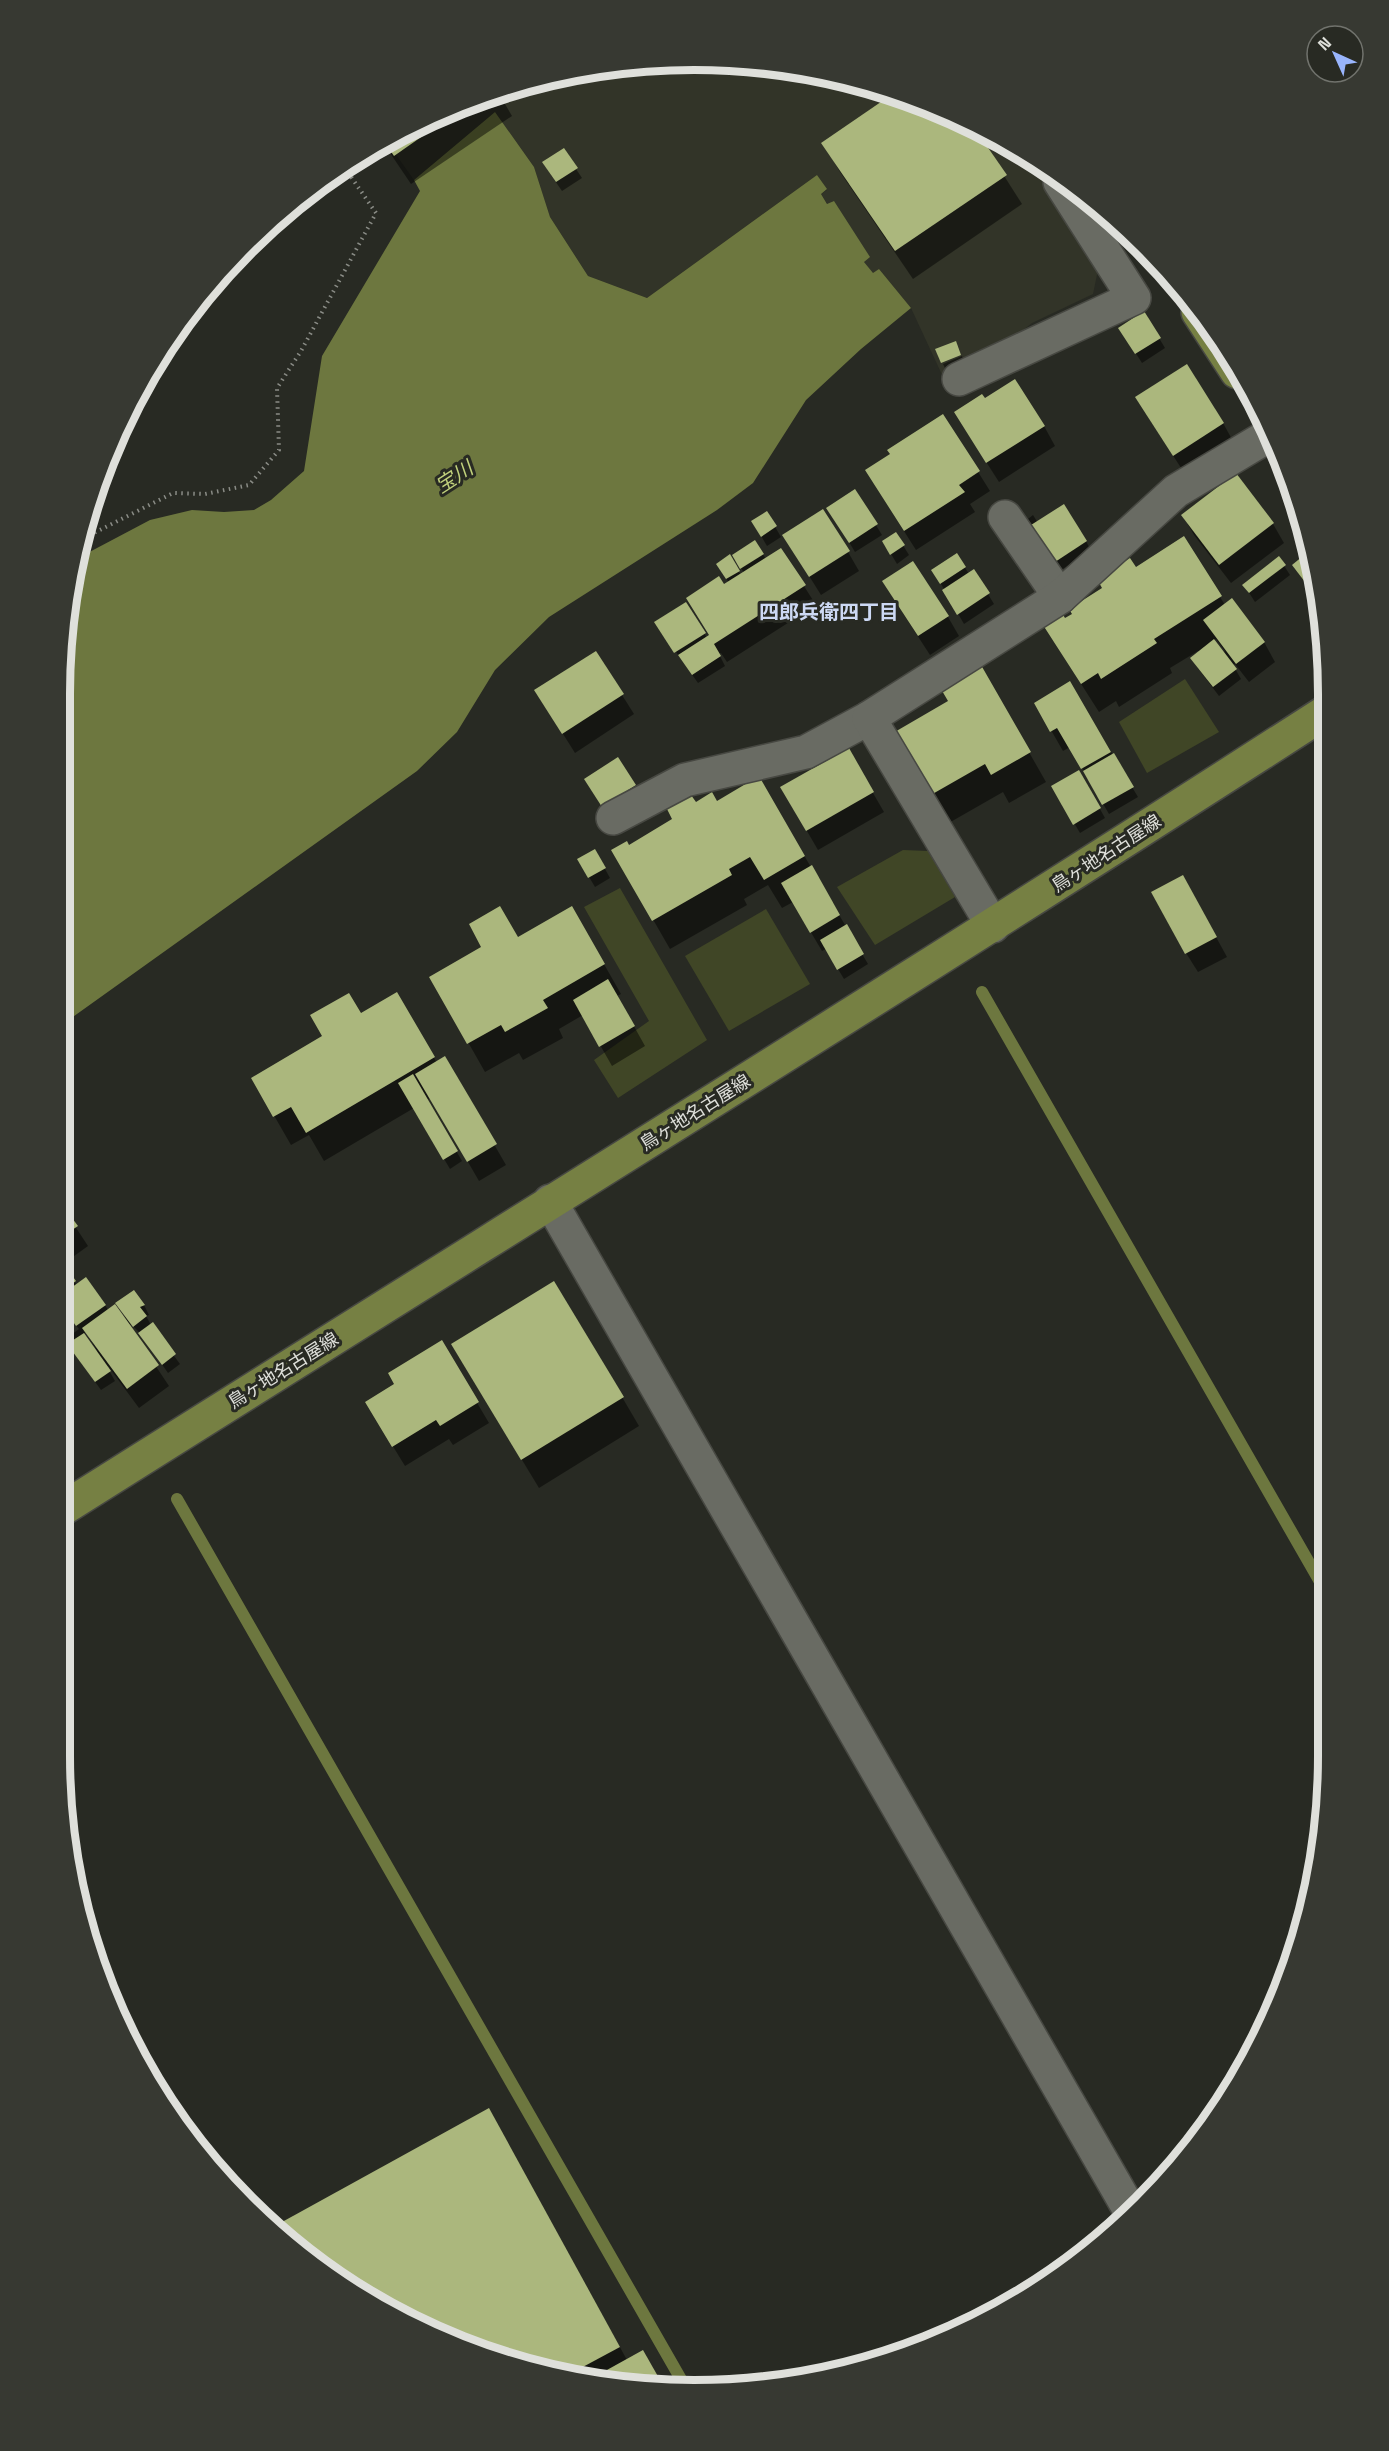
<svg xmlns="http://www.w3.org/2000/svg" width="1389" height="2451" font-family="'Space Grotesk','Noto Sans JP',sans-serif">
	<rect width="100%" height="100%" fill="#282a23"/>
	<polygon fill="#323428" points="653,61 778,65 899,94 1012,145 1029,158 1098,270 1093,294 1032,323 1007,343 944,379 911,308 879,269 873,274 864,262 869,256 833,201 828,205 821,194 827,190 817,175 647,298 588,276 550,217 534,167 495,112 414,180 387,142 414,125 531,82"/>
	<g fill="#404626">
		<polygon points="1185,679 1219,732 1147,773 1119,722"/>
		<polygon points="903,850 928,851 955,897 875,945 837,887"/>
		<polygon points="620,888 707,1040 618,1098 594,1060 649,1021 584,907"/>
		<polygon points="766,909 810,984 729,1031 685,956"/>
	</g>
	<polygon fill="#6d773f" points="495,112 534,167 550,217 588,276 647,298 817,175 827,189 821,194 827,204 834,201 870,257 864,262 873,273 879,269 911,308 861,349 806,400 753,483 717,510 549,617 495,670 457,732 417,771 63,1024 61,653 80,557 150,520 192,510 224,512 254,510 271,500 304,471 322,356 420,191 414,180"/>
	<g fill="#0007" fill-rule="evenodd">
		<polygon points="896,93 973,127 1022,204 913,279 840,172 823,143"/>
		<polygon points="499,94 512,116 411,184 384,144 414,125"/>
		<polygon points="576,169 582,178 562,191 549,172"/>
		<polygon points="1126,338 1159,338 1165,348 1142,363"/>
		<polygon points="962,356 965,364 947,372 943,364"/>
		<polygon points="985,401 1044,426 1055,446 999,482 967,432"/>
		<polygon points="943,416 990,491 970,504 975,512 916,550 878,490 892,455"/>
		<polygon points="1148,417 1223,423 1234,443 1185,474"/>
		<polygon points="855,491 882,535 855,552 834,517"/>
		<polygon points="767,513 781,537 767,546 753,522"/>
		<polygon points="1033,515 1038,523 1086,541 1091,551 1061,570 1028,519"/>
		<polygon points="1183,516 1273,524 1284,543 1231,583 1194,535"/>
		<polygon points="896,534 909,555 897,564 884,542"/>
		<polygon points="755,542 766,559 781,550 816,605 727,662 721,653 719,654 725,666 698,683 662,632 685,604 707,638 710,636 724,586 729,583 718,564 729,557 741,575 744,573 734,556"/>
		<polygon points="848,552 859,571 821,595 796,555"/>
		<polygon points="1310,553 1322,606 1294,565"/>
		<polygon points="957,555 969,574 974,571 994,604 964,624 933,570"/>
		<polygon points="1279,558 1290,575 1255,602 1244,585"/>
		<path d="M1135,569L1220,597L1225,605L1264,642L1275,662L1249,682L1235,664L1233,665L1241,679L1219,696L1197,667L1198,651L1170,668L1172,673L1119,707L1116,701L1099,712L1062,654L1065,620ZM1216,639L1225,651L1223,653L1213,641Z"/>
		<polygon points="895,601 948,617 959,636 930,655"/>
		<polygon points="981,668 1046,782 1009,803 1003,792 947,824 895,734 950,702"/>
		<polygon points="1070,684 1138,797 1109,814 1070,747 1063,751 1036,704"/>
		<polygon points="622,695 634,714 575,753 548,710"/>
		<polygon points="848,750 884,812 818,850 782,788"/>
		<polygon points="618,759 640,795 608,816"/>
		<polygon points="1079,772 1105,818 1080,833 1053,787"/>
		<polygon points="759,779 868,964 844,979 826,949 822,951 793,902 782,908 768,885 744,899 747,905 670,949 613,850 629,847 674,820 695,804 717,803"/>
		<polygon points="595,851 610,878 595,887 579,860"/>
		<polygon points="1194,897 1227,957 1198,972 1186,953"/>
		<polygon points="572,908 621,994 617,996 645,1046 612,1066 583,1015 559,1029 563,1038 523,1060 519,1053 485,1072 431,977 518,939"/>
		<polygon points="397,994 437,1063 444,1058 506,1165 479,1181 431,1098 427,1100 462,1161 450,1169 414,1108 324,1161 309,1135 291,1145 253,1079"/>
		<polygon points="63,1208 88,1246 63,1264"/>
		<path d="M63,1266L77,1285L105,1305L108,1310L123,1318L125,1317L117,1303L144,1305L149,1315L146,1316L151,1325L180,1364L168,1373L141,1334L131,1324L129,1326L169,1386L139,1408L108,1366L107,1367L115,1381L101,1390L75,1354V1341L71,1335L79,1329L74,1323L64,1331ZM86,1332L97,1351L95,1352L83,1334Z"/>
		<polygon points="441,1342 489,1423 453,1445 449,1439 405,1466 378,1422 396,1384"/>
		<polygon points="470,1374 622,1397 639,1426 539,1488"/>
		<polygon points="489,2110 627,2360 643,2352 662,2387 612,2386 530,2369 414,2326 342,2284 274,2228"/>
	</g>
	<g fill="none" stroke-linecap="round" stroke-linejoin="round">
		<g stroke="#6d773f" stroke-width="12">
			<polyline points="982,992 1327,1594"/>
			<polyline points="177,1499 686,2388"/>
		</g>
	</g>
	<g fill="#abb77d">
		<polygon points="894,93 975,129 1007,175 895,251 821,143"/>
		<polygon points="467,105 394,156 385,143 414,125"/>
		<polygon points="564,148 578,168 556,182 542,162"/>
		<polygon points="1144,311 1161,338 1135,354 1118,328"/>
		<polygon points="956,341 961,355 941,363 935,349"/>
		<polygon points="1187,364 1224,423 1173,456 1135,397"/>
		<polygon points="1015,379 1045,426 986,463 954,412 982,394 985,398"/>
		<polygon points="943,414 980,471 959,485 965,492 904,531 865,470 890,454 887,450"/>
		<polygon points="1236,473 1274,523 1219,565 1181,515"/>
		<polygon points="855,489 878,524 849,543 826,508"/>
		<polygon points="1064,504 1087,541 1055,562 1031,525"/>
		<polygon points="823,509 850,551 809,577 782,535"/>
		<polygon points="767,511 777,526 761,537 751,521"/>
		<polygon points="896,532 905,545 890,555 882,541"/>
		<polygon points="1184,536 1222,596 1154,639 1157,643 1101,679 1098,673 1081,684 1043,625 1062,613 1065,618 1072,614 1069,609 1102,588 1097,579 1130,558 1136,567"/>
		<polygon points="755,540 764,554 740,569 732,555"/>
		<polygon points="781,548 806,585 714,644 721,656 692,675 678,655 709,635 686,598 719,576 724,584"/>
		<polygon points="1309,551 1313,566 1321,603 1292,565"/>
		<polygon points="957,553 966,567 940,584 931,570"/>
		<polygon points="730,554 740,571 726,579 716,564"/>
		<polygon points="1279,556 1286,565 1249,593 1242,585"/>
		<polygon points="913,561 949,616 918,636 882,581"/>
		<polygon points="974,569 990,593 957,615 942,590"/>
		<polygon points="1232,598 1265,642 1236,664 1203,620"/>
		<polygon points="686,602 706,633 674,653 654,622"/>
		<polygon points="1214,639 1237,669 1213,687 1190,658"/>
		<polygon points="596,651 624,694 562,734 534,690"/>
		<polygon points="981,665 1031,752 991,775 985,764 929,796 893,733 948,701 941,689"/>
		<polygon points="1070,681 1111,752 1081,769 1057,728 1050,732 1034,703"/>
		<polygon points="849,748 874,792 806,831 780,787"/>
		<polygon points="1114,753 1134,787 1102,805 1083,771"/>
		<polygon points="618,757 636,785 602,807 584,779"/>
		<polygon points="1079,770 1101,808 1073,825 1051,786"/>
		<polygon points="759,776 805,856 764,880 750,857 729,869 732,875 652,921 611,850 627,841 629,845 672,819 667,809 691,795 696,802 712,792 717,801"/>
		<polygon points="595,849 606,868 588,878 577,859"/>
		<polygon points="812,865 840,915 810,933 781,883"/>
		<polygon points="1183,875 1217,937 1185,954 1151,892"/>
		<polygon points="500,906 518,937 572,906 605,964 543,1000 548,1008 505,1032 501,1025 467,1044 429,977 481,947 469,924"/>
		<polygon points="847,924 864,954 837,970 820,940"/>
		<polygon points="608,979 635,1026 599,1047 573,1000"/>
		<polygon points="397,992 435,1057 306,1133 291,1107 273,1117 251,1078 322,1036 310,1015 349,993 361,1013"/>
		<polygon points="445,1056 497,1144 467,1162 415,1074"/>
		<polygon points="413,1074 458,1151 443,1160 398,1083"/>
		<polygon points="63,1206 78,1226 63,1236"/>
		<polygon points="63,1263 76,1281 64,1290"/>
		<polygon points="86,1277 106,1305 76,1326 64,1309 64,1293"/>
		<polygon points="554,1281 624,1397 521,1460 451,1344"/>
		<polygon points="134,1290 145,1305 140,1307 147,1316 133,1327 115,1303"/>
		<polygon points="115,1304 159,1365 127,1389 82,1328"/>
		<polygon points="153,1322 176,1354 162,1365 138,1333"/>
		<polygon points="84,1333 111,1371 95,1382 67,1344"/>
		<polygon points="442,1340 479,1402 440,1426 436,1420 392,1447 365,1402 394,1384 388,1373"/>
		<polygon points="489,2108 620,2347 566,2376 530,2369 414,2326 342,2284 273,2227"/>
		<polygon points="643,2350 664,2387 612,2386 587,2381"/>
	</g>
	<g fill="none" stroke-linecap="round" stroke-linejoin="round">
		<defs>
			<g id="minor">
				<polyline points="959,379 1134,298 1060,182"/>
				<polyline points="1005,517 1060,597"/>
				<polyline points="613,818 685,780 806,752 869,718"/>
				<polyline points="993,926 869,718 1060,597 1176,491 1268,436"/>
				<polyline points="550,1201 1132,2214"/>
			</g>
			<g id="major">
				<polyline points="1198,312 1237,372"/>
				<path d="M64,1508C484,1243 907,982 1324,713"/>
			</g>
		</defs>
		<use href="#minor" stroke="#474842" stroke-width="36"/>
		<use href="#major" stroke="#474842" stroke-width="36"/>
		<polyline stroke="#8a8c86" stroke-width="4" stroke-dasharray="1.5 4.5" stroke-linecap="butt" points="84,538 173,493 205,494 249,485 279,450 277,388 301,351 376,213 345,168"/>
		<use href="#minor" stroke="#696b63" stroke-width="33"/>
		<use href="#major" stroke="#768043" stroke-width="33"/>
	</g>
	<g text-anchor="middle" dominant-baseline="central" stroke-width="6" stroke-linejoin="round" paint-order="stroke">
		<g font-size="18" fill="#dfe0db" stroke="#282a23">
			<text transform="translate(1106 853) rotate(-33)">鳥ヶ地名古屋線</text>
			<text transform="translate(695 1112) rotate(-32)">鳥ヶ地名古屋線</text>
			<text transform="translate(283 1370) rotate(-32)">鳥ヶ地名古屋線</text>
		</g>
		<g font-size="20" font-style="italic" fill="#c1d17c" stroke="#282a23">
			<text transform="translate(454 477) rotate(-33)">宝川</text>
		</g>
		<g font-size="20" font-weight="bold" fill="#cdd9f4" stroke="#282a23">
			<text x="829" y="612">四郎兵衛四丁目</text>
		</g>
	</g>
	<path d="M0 0H1389V2451H0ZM694 70H694A624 624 0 0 1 1318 694V1756A624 624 0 0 1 694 2380H694A624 624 0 0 1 70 1756V694A624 624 0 0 1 694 70Z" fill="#373932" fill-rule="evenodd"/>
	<path fill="none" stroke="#dfe0db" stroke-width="8" d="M694 70H694A624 624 0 0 1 1318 694V1756A624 624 0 0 1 694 2380H694A624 624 0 0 1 70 1756V694A624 624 0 0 1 694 70Z"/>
	<g transform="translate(1335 54) rotate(315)"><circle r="28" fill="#282a23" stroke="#71736d" stroke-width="1.5"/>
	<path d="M0-4.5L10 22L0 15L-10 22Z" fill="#99b5fd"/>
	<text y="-9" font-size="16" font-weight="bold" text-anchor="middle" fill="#dfe0db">N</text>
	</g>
</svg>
